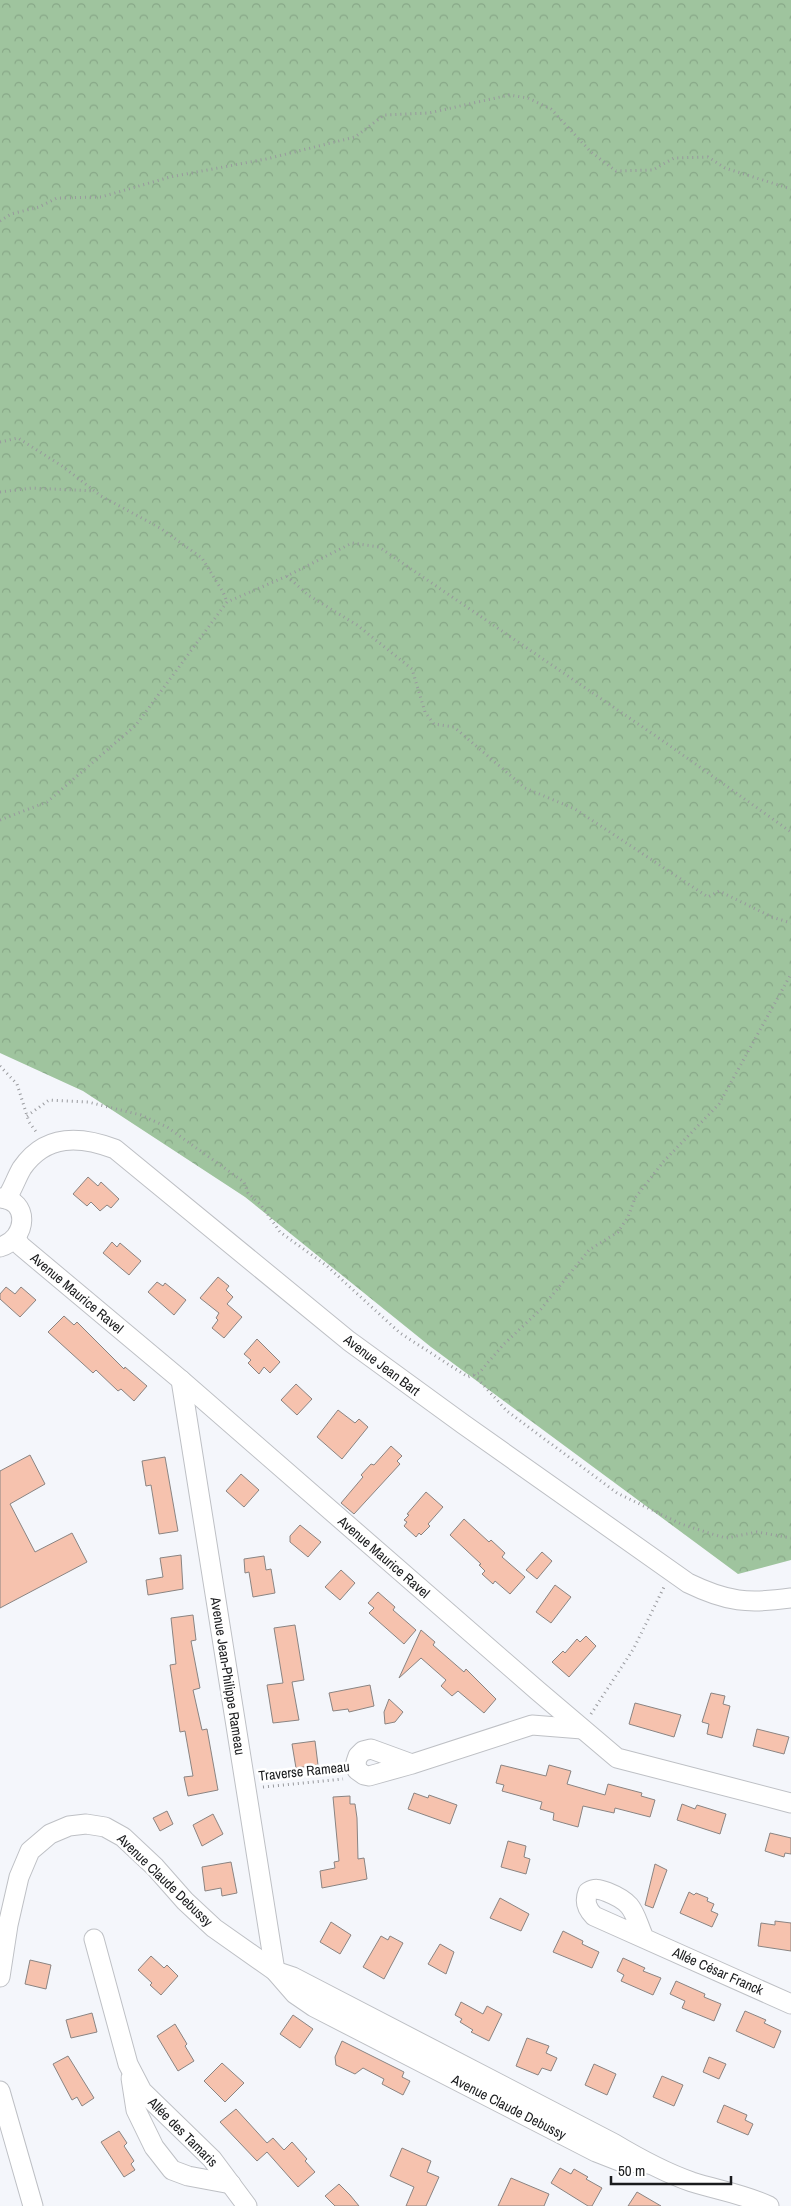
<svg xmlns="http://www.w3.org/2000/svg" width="791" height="2206" font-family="'Archivo Narrow',sans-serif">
	<defs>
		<pattern id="forest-crowns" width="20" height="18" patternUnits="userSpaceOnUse" patternTransform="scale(1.25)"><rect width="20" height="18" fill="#9fc49e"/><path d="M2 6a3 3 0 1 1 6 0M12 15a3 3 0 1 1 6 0" fill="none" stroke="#88a888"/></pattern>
	</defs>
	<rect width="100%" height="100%" fill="#f4f6fb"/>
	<polygon fill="url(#forest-crowns)" points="0,0 791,0 791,1560 738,1574 431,1347 245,1197 83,1091 0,1053"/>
	<g fill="#f6c2ae" stroke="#8a8482">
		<polygon points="88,1177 98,1186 101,1182 119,1199 111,1208 107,1205 100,1211 91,1202 87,1206 73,1194"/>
		<polygon points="112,1242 117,1247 120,1243 141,1261 129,1275 103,1253"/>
		<polygon points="218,1277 229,1286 226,1290 233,1297 227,1304 242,1317 224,1338 212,1328 218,1320 216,1318 219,1313 200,1298"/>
		<polygon points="157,1282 163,1286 165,1283 186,1300 174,1315 148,1292"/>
		<polygon points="6,1287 15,1294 21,1287 36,1300 20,1317 0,1299 0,1294"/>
		<polygon points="64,1316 74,1325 77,1322 124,1369 125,1367 147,1386 134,1401 121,1389 118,1391 96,1370 93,1373 48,1332"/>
		<polygon points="257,1339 280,1362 270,1373 264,1367 259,1374 248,1363 251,1360 244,1354"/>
		<polygon points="296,1384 312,1399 297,1415 281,1400"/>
		<polygon points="338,1410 355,1423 359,1419 368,1427 342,1459 317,1437"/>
		<polygon points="391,1446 402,1456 397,1461 400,1464 354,1514 341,1503 363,1477 361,1475 371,1464 374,1465"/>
		<polygon points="30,1455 45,1484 10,1504 35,1552 72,1533 87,1562 0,1608 0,1471"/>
		<polygon points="165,1457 178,1531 159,1534 151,1485 146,1486 142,1461"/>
		<polygon points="241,1474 259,1490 244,1507 226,1491"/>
		<polygon points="426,1492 443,1507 428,1524 430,1526 421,1535 419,1533 416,1537 404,1526 407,1522 404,1520 409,1515 407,1514"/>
		<polygon points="464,1519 489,1542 491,1540 505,1553 502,1557 525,1577 510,1594 495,1581 493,1584 482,1574 485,1571 479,1565 481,1564 450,1535"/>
		<polygon points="300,1525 321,1542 308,1557 290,1542 290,1536"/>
		<polygon points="542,1552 552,1561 537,1579 526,1570"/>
		<polygon points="181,1555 183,1589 148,1595 146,1580 163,1577 160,1558"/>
		<polygon points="264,1556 266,1570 271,1569 275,1593 253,1597 249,1572 245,1573 244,1559"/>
		<polygon points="341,1570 355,1583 340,1600 325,1587"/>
		<polygon points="555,1585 571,1597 551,1623 536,1612"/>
		<polygon points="378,1592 395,1607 393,1610 416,1630 404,1644 369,1613 374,1608 368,1603"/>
		<polygon points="193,1615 196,1640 191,1641 200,1688 193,1690 202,1730 207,1729 218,1790 188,1796 184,1777 193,1776 185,1731 180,1732 170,1665 176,1664 171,1618"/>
		<polygon points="295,1625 304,1680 292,1682 299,1720 273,1723 267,1685 283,1683 274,1628"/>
		<polygon points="421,1630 435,1642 433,1645 464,1672 466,1669 496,1699 484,1713 458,1691 452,1696 441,1686 446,1680 421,1658 399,1678"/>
		<polygon points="586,1636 596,1646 569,1677 552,1662 563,1651 565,1653 577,1639 580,1642"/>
		<polygon points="370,1685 374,1706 349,1712 348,1709 333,1711 329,1693"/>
		<polygon points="711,1693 725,1696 723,1704 730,1706 722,1738 707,1734 709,1724 702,1722"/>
		<polygon points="389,1699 403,1712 395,1722 385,1724 384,1712"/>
		<polygon points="635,1703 681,1715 674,1737 629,1724"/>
		<polygon points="757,1729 789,1737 784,1754 753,1746"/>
		<polygon points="315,1741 318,1765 296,1768 292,1744"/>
		<polygon points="501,1765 546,1776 549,1765 571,1771 567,1784 605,1795 608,1784 642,1793 641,1796 655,1800 650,1817 615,1808 614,1813 583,1806 578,1827 553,1820 554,1813 540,1809 542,1802 502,1791 504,1785 496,1783"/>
		<polygon points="414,1793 428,1798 429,1795 457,1805 450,1824 408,1809"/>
		<polygon points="350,1796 350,1804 355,1804 357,1818 358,1859 364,1858 367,1879 322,1888 320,1871 335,1868 334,1862 339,1861 333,1797"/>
		<polygon points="682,1804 695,1809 697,1805 726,1814 720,1834 677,1820"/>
		<polygon points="167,1811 173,1824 160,1831 153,1818"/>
		<polygon points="213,1814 223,1834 202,1846 193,1825"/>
		<polygon points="770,1833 791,1838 791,1854 785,1853 784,1857 765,1851"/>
		<polygon points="508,1841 526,1846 524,1857 530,1859 526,1874 501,1867"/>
		<polygon points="231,1862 237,1893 222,1896 221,1888 205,1891 202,1867"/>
		<polygon points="655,1864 667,1870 653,1908 645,1905"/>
		<polygon points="689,1892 694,1895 696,1893 708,1898 707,1901 714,1904 711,1911 718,1914 712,1927 680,1913"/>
		<polygon points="500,1898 529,1914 521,1931 490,1918"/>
		<polygon points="775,1921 791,1923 791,1951 758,1946 761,1923 775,1925"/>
		<polygon points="331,1922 351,1935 340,1954 320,1942"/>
		<polygon points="563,1931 583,1941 582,1944 599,1952 592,1968 553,1952"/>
		<polygon points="381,1936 388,1940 390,1936 403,1943 384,1979 363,1967"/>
		<polygon points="440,1944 454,1952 446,1974 428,1964"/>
		<polygon points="151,1956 164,1968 167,1965 178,1976 161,1995 150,1985 152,1983 138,1970"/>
		<polygon points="623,1958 645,1968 643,1971 661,1978 653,1995 621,1981 624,1975 617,1971"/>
		<polygon points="30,1960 51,1965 46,1989 25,1984"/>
		<polygon points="676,1981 705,1994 704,1997 721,2004 714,2021 682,2008 685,2001 670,1994"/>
		<polygon points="461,2002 483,2014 487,2006 502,2014 489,2041 471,2032 473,2030 460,2022 462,2019 455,2015"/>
		<polygon points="745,2011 766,2020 764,2023 781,2031 774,2048 736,2031"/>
		<polygon points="92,2013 97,2032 71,2038 66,2020"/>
		<polygon points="293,2015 313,2029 300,2048 280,2034"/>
		<polygon points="175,2024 187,2044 185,2046 194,2061 178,2071 157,2036"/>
		<polygon points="527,2038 549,2046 546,2053 557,2058 551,2071 542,2068 538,2075 516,2066"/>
		<polygon points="342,2041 404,2072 402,2077 410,2081 403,2095 382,2084 384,2079 363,2068 355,2074 336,2065 335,2057"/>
		<polygon points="68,2056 94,2098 82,2106 77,2097 72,2100 53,2064"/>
		<polygon points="709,2057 726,2064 719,2079 703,2072"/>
		<polygon points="222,2063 244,2083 225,2102 204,2081"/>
		<polygon points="594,2064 616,2074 607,2095 585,2085"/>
		<polygon points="662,2076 683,2085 674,2106 653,2097"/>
		<polygon points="724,2105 747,2115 745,2120 753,2124 748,2135 717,2122"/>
		<polygon points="236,2109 267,2143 273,2138 284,2150 292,2142 307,2159 305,2161 315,2172 298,2187 267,2152 257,2161 220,2122"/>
		<polygon points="119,2131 127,2143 124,2146 134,2161 131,2164 135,2170 124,2177 101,2142"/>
		<polygon points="402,2148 431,2161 427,2172 439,2177 426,2206 406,2206 414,2187 390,2176"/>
		<polygon points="560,2168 571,2174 574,2169 588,2177 586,2179 602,2188 592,2206 588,2206 551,2183"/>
		<polygon points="511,2178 549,2194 544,2206 498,2206"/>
		<polygon points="339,2184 350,2195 359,2206 335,2206 325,2196"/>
		<polygon points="637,2192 661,2206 628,2206"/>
	</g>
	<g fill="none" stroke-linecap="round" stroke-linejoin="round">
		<defs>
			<g id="street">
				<path d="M0,1198C30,1200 28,1239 0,1247"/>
				<path d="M6,1199C13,1189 16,1178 22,1168C46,1133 81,1136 115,1149L349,1341L463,1424L688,1583C727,1602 748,1604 791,1598"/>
				<polyline points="16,1239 21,1246 181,1380 538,1691 617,1758 791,1803"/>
				<polyline points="181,1380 275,1971"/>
				<polyline points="412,1764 369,1776 364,1775 357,1770 356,1762 358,1756 363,1751 371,1749 412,1764 532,1725 582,1729"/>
				<path d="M644,1938C633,1912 635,1903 607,1892C599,1889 595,1888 588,1892C584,1902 587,1909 594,1916L791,2004"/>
				<polyline points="94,1939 128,2064 142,2091 212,2159 247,2206"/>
				<path d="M278,1972L293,1977L613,2143C638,2158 663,2172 692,2182C717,2190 744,2194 769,2206"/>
				<polyline points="0,1977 8,1925 19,1877 30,1851 50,1834 69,1826 86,1824 105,1827 123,1837 155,1867 185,1901 214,1928 275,1971 295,1994 314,2007 596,2152 619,2161 649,2164"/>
				<polyline points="131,2078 136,2110 154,2147 172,2170 188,2176 231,2184"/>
				<polyline points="0,2091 33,2206"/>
			</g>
		</defs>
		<use href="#street" stroke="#bec0c5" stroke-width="21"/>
		<g stroke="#98999d" stroke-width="3" stroke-dasharray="1 4" stroke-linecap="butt">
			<polyline points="0,221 11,214 39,207 57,198 101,197 170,177 266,159 355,137 384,115 429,113 509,95 528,98 551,109 591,152 616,171 653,170 674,158 708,157 725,168 791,189"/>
			<polyline points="0,442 18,438 62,466 101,496 160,528 202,558 223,592 227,602"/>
			<polyline points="0,492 32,488 94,491"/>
			<polyline points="287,576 308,595 357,625 412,669 425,712 434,724 454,727 525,788 575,809 708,897 719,891 772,917 791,923"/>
			<polyline points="0,820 47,802 136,725 227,602 287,576 352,543 379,547 666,743 791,832"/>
			<polyline points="0,1066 17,1084 29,1122 37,1133"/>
			<polyline points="27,1116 49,1100 88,1102 141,1115 167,1127 244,1182 248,1193 261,1205 280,1232 327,1266 400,1333 468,1377 479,1373 503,1345 541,1309 589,1250 618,1232 628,1217 635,1198 664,1161 719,1104 791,974"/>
			<polyline points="474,1375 507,1411 617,1493 681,1524 712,1534 726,1538 757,1532 791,1538"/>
			<polyline points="591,1714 634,1648 665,1585"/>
			<polyline points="263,1787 343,1779"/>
		</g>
		<use href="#street" stroke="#fff" stroke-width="19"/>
	</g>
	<g text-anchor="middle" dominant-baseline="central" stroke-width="5" stroke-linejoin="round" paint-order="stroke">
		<g font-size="14" fill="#1a1b1d" stroke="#fff">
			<text transform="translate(77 1293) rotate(40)">Avenue Maurice Ravel</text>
			<text transform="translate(382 1365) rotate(37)">Avenue Jean Bart</text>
			<text transform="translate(384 1557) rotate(41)">Avenue Maurice Ravel</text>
			<text transform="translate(228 1676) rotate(81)">Avenue Jean-Philippe Rameau</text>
			<text transform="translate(304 1771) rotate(-6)">Traverse Rameau</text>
			<text transform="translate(165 1880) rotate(44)">Avenue Claude Debussy</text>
			<text transform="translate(718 1971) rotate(24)">Allée César Franck</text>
			<text transform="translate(509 2107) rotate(27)">Avenue Claude Debussy</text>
			<text transform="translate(183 2132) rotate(45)">Allée des Tamaris</text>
		</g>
	</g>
	<path d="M611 2176v8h120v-8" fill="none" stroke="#1a1b1d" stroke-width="2.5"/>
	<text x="618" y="2176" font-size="15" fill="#1a1b1d" stroke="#ffffff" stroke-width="4" paint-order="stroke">50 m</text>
</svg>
